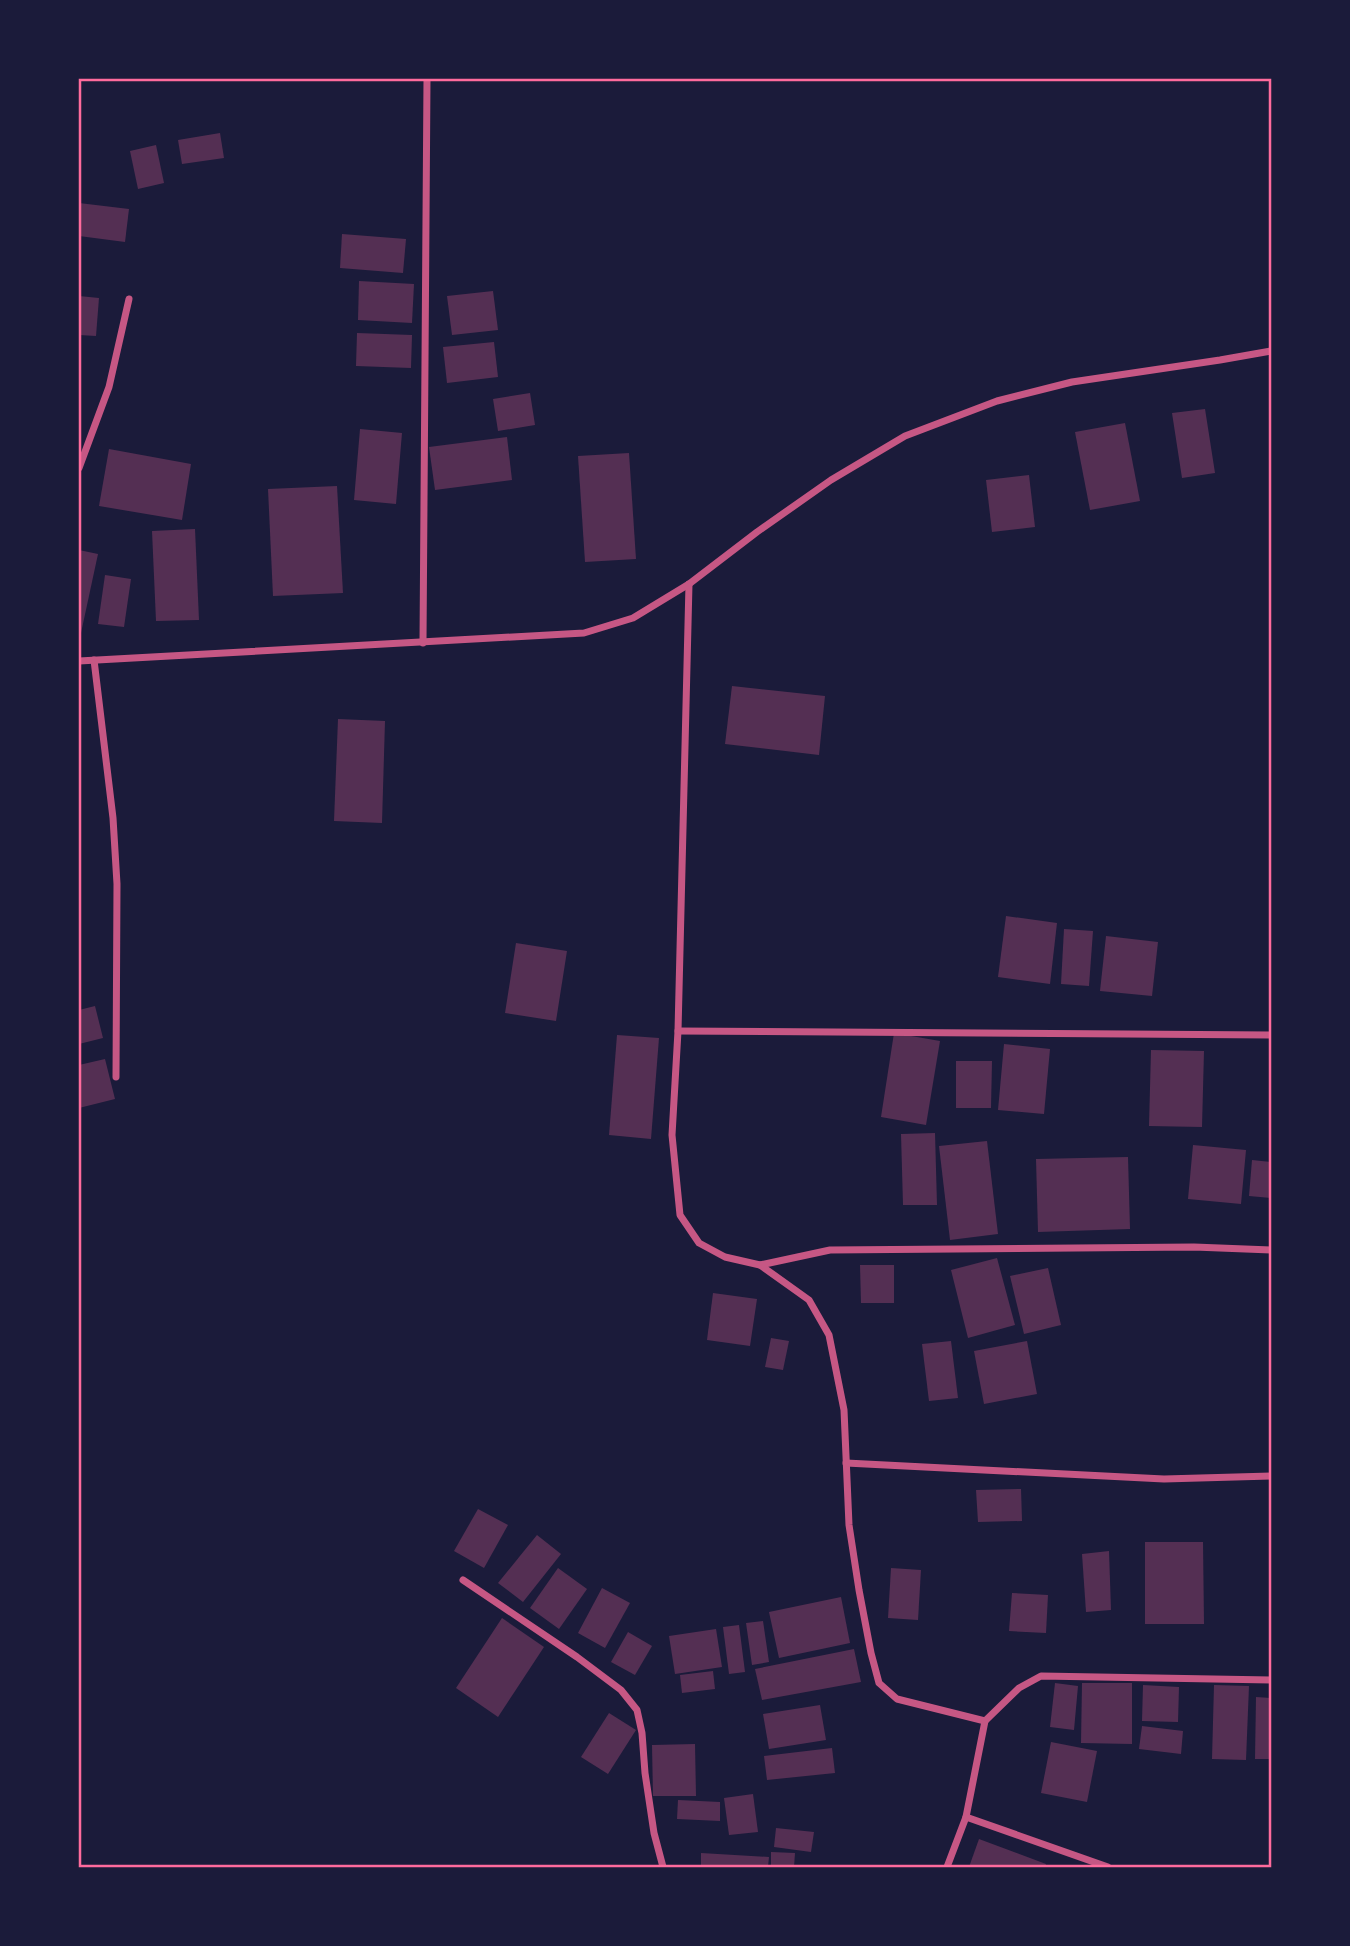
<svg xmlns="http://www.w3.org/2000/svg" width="1350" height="1946" font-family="Commissioner,sans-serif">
	<rect width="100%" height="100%" fill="#1b1b3a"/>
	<g fill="#542f53">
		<polygon points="220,133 224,158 182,164 178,140"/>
		<polygon points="156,145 164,183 138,189 130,151"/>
		<polygon points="79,203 129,209 125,242 79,236"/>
		<polygon points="342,234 406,239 403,273 340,268"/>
		<polygon points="359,281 414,284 412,323 358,320"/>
		<polygon points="493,291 498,330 452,335 447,296"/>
		<polygon points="79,296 99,298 96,336 79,335"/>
		<polygon points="357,333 412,335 411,368 356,366"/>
		<polygon points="494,342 498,377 447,383 443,347"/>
		<polygon points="530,393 535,425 498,431 493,399"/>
		<polygon points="1205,409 1215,473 1182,478 1172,413"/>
		<polygon points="1125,423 1140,501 1090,510 1075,432"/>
		<polygon points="360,429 402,433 396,504 354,500"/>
		<polygon points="507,437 512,480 435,490 429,447"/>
		<polygon points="109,449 191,464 182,520 99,506"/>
		<polygon points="629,453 636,559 585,562 578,456"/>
		<polygon points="1029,475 1035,527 992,532 986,480"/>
		<polygon points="337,486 343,593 273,596 268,489"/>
		<polygon points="195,529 199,620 156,621 152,531"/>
		<polygon points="79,550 98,554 81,633 79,633"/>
		<polygon points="105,575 131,579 124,627 98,624"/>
		<polygon points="732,686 825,696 819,755 725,744"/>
		<polygon points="338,719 385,721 382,823 334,821"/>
		<polygon points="1006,916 1057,923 1050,984 998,977"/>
		<polygon points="1064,929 1093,931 1089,986 1061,984"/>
		<polygon points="1106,936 1158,942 1152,996 1100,991"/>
		<polygon points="516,943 567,951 556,1021 505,1013"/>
		<polygon points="95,1006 103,1038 79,1044 79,1010"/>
		<polygon points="894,1033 940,1041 926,1125 881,1117"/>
		<polygon points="617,1035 659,1038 651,1139 609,1135"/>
		<polygon points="1004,1044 1050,1049 1044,1114 998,1110"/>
		<polygon points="1151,1050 1204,1051 1202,1127 1149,1126"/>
		<polygon points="105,1059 115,1099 79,1108 79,1065"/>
		<polygon points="956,1061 992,1061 991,1108 956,1108"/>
		<polygon points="935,1133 937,1205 903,1205 901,1134"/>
		<polygon points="987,1141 998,1234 950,1240 939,1146"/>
		<polygon points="1193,1145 1246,1150 1241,1204 1188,1199"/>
		<polygon points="1128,1157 1130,1229 1038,1232 1036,1159"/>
		<polygon points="1252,1160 1271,1162 1271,1198 1249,1196"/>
		<polygon points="997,1258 1015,1325 968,1338 951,1270"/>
		<polygon points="860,1265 894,1265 894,1303 861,1303"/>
		<polygon points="1048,1268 1061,1325 1024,1334 1010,1276"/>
		<polygon points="713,1293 757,1299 750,1346 707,1340"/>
		<polygon points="771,1338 789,1341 783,1370 765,1367"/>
		<polygon points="951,1341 958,1398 929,1401 922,1344"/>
		<polygon points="1027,1341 1037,1394 984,1404 974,1351"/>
		<polygon points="1021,1489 1022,1521 978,1522 976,1490"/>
		<polygon points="478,1509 508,1525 484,1568 454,1551"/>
		<polygon points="537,1535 561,1554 523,1602 498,1583"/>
		<polygon points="1145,1542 1203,1542 1204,1624 1145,1624"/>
		<polygon points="1109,1551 1111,1610 1086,1612 1082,1554"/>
		<polygon points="558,1568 587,1589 559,1629 530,1608"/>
		<polygon points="891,1568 921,1570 918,1620 888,1618"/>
		<polygon points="602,1588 630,1603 605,1648 578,1633"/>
		<polygon points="1012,1593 1048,1595 1046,1633 1009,1631"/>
		<polygon points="841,1597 850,1643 779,1658 769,1612"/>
		<polygon points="502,1618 544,1647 498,1717 456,1688"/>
		<polygon points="763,1621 769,1662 752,1665 746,1623"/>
		<polygon points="739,1625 745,1672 729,1674 723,1627"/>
		<polygon points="716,1629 722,1667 675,1674 669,1636"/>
		<polygon points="628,1632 652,1646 635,1675 611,1662"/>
		<polygon points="854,1649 861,1682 762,1700 755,1669"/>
		<polygon points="713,1671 715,1689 682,1693 680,1675"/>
		<polygon points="1055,1683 1078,1686 1074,1730 1050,1727"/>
		<polygon points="1082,1683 1132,1683 1132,1744 1081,1743"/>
		<polygon points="1143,1685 1179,1687 1178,1722 1142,1721"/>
		<polygon points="1214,1685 1249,1686 1246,1760 1212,1759"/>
		<polygon points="1256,1697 1271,1698 1271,1759 1255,1759"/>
		<polygon points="820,1705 826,1740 769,1749 763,1714"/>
		<polygon points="609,1713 636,1730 608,1774 581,1757"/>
		<polygon points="1142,1726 1183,1731 1181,1754 1139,1749"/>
		<polygon points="1051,1742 1097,1751 1087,1802 1041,1793"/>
		<polygon points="695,1744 696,1796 653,1796 652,1745"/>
		<polygon points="832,1748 835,1773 767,1780 764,1756"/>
		<polygon points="753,1794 758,1832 729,1835 724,1798"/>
		<polygon points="678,1800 720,1802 720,1821 677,1819"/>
		<polygon points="776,1828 814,1832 811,1852 774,1847"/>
		<polygon points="979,1839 1046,1864 1045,1867 969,1867"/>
		<polygon points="771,1852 795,1853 794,1867 771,1867"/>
		<polygon points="701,1853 769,1857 768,1867 701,1867"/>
	</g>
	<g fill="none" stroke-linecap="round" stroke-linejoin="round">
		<g stroke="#c65784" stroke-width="7">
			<polyline points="79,468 109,387 129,299"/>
			<polyline points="689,584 678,1031 672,1135 680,1215 699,1243 725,1257 760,1265 809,1300 829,1335 844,1410 849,1525 859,1590 871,1653 879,1683 897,1699 985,1721 1019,1688 1041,1676 1271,1680"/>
			<polyline points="423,643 427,79"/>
			<polyline points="94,660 113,818 117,884 116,1077"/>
			<polyline points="79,661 584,633 633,618 689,584 757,532 831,480 905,436 997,401 1072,382 1220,360 1271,351"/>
			<polyline points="678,1031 1271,1035"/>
			<polyline points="760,1265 830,1250 1194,1247 1271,1250"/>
			<polyline points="846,1463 1164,1479 1271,1476"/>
			<polyline points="463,1580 577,1657 621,1690 637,1710 642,1733 645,1773 654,1833 663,1867"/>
			<polyline points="966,1817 1108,1867"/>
			<polyline points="947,1867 966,1817 985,1721"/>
		</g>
	</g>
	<rect width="1350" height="1946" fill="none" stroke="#1b1b3a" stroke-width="161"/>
	<rect x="80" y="80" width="1190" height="1786" fill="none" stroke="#ff6b9d" stroke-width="2.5"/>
</svg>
